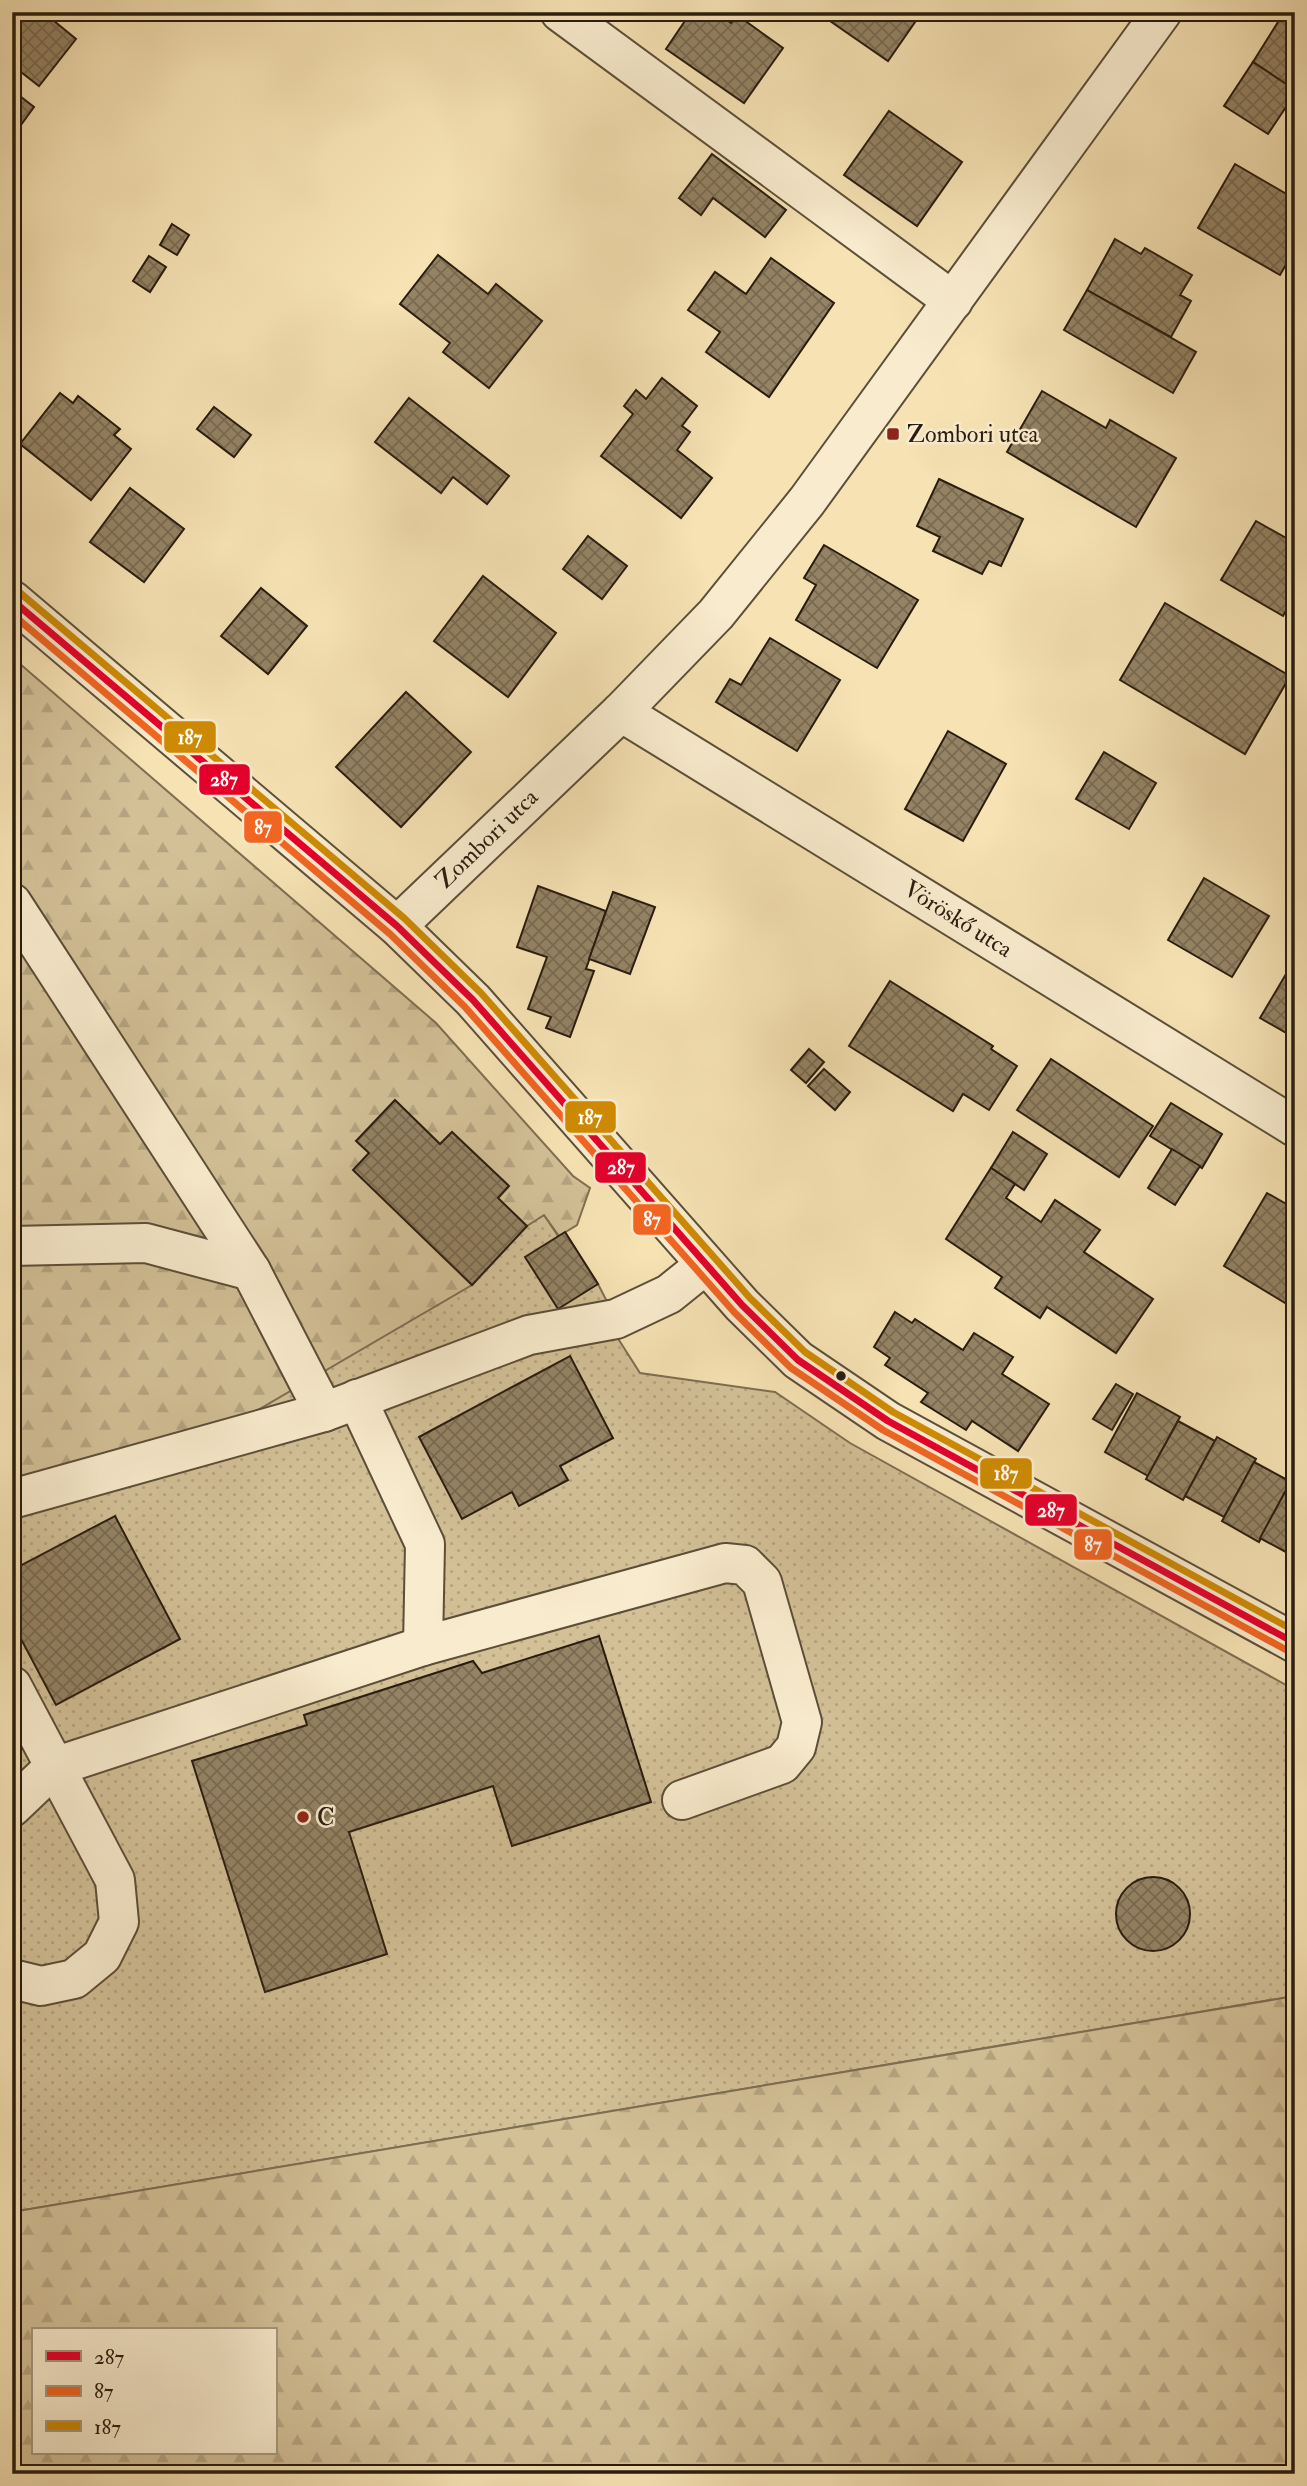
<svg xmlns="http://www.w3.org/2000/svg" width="1307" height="2486" font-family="'IM FELL Double Pica',serif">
	<defs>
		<pattern id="grass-dots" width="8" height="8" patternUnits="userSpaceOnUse" patternTransform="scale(1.75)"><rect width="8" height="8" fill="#d3c097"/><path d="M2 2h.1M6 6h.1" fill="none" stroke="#b5a481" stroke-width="1.8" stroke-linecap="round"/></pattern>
		<pattern id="forest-firs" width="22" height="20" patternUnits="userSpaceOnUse" patternTransform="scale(1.75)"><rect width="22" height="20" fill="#d3c097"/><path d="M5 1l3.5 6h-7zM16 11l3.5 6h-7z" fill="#b5a481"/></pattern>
		<pattern id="building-cross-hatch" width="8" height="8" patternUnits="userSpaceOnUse" patternTransform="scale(1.75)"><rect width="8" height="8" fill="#948364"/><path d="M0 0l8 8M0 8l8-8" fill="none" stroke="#796a51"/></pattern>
	</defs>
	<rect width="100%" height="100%" fill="#f6e2b3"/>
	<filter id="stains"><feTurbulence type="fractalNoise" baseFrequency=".00286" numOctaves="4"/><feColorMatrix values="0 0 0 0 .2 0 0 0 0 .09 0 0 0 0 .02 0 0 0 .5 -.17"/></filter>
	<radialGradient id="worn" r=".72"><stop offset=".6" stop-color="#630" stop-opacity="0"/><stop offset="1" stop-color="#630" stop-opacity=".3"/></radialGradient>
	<polygon fill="url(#grass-dots)" stroke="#7e6e53" stroke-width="2" points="544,1215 558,1236 565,1232 598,1284 616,1319 617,1337 640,1373 775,1392 850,1443 1295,1690 1295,1996 12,2212 12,1485"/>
	<g fill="url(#forest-firs)" stroke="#7e6e53" stroke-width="2" fill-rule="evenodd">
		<polygon points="12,657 436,1023 573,1176 590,1188 577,1225 559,1236 544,1215 527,1226 472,1285 256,1411 12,1485"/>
		<path d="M1295,1996V2474H12V2212ZM33,2330H275V2453H33Z"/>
	</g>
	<g fill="url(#building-cross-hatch)" stroke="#291c0f" stroke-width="2">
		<polygon points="12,12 43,12 76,39 39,86 12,65"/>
		<polygon points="691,12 715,12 731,23 737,15 783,48 744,103 666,49"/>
		<polygon points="817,12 922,12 888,61"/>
		<polygon points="1283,14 1295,22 1295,90 1253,62"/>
		<polygon points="1253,62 1295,90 1295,109 1288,104 1268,134 1224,106"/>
		<polygon points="16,93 34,107 18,129 12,124 12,99"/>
		<polygon points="889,111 962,162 917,226 844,175"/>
		<polygon points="712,154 786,210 765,237 713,198 701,215 679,198"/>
		<polygon points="1235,164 1295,199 1295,249 1280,275 1198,228"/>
		<polygon points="172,224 189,235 177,255 160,245"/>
		<polygon points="1115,239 1141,254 1145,248 1192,275 1180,295 1191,301 1171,337 1087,290"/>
		<polygon points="438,255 488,294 496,284 542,321 489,388 443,352 450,343 400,304"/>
		<polygon points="149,256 166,267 150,292 133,281"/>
		<polygon points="771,258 834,303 769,397 706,352 720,332 688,310 715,272 746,294"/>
		<polygon points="1087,290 1196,352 1173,393 1064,330"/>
		<polygon points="662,378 697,406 682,426 690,432 677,450 712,478 681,518 601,456 633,414 624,406 636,390 646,399"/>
		<polygon points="1042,391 1106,428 1110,420 1176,458 1136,527 1007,452"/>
		<polygon points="60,393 73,403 78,396 120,429 114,435 131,449 91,500 20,444"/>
		<polygon points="409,398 509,476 487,504 453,477 441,493 375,442"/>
		<polygon points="214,407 251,435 234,457 197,429"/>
		<polygon points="939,479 1023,519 1001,566 989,561 982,574 933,551 940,537 917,526"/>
		<polygon points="130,488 184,529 144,582 90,542"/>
		<polygon points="1256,521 1295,543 1295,595 1283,616 1221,580"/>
		<polygon points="588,536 627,566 602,599 563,569"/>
		<polygon points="824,545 918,600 877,668 796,620 816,585 804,578"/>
		<polygon points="483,576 556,633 508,697 434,641"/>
		<polygon points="261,588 307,626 268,674 221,636"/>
		<polygon points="1165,603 1290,676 1245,754 1120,680"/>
		<polygon points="770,638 840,680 797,751 716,702 730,679 741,685"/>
		<polygon points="406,692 471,752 401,827 336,767"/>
		<polygon points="948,731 1006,764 963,841 905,809"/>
		<polygon points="1104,752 1156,783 1129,829 1076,799"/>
		<polygon points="1204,878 1269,916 1232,977 1168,940"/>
		<polygon points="538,886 606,911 586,969 594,971 570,1037 546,1028 551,1017 528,1009 547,957 517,947"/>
		<polygon points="613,892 655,907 630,974 589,959"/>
		<polygon points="1292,964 1295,966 1295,1038 1260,1018"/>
		<polygon points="890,981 993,1046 991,1049 1017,1066 989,1110 963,1094 953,1111 849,1046"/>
		<polygon points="809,1049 824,1062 806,1083 791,1070"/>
		<polygon points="1051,1059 1153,1126 1119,1177 1017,1110"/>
		<polygon points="824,1069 850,1092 835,1110 808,1086"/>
		<polygon points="395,1100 440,1144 452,1132 509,1186 498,1198 527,1226 472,1285 353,1170 369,1153 356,1141"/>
		<polygon points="1171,1103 1222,1134 1202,1168 1150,1136"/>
		<polygon points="1013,1132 1047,1154 1024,1190 991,1168"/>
		<polygon points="1172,1149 1200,1166 1175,1205 1148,1188"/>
		<polygon points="991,1168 1015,1184 1006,1198 1041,1222 1055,1200 1100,1230 1084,1252 1153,1299 1116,1353 1047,1307 1040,1318 995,1288 1002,1277 946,1239"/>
		<polygon points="1267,1193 1295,1209 1295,1309 1224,1266"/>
		<polygon points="565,1232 598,1284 558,1309 525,1257"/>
		<polygon points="895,1312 912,1323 915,1319 963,1350 974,1333 1013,1357 1002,1374 1049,1404 1018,1451 972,1421 966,1430 921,1402 928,1393 885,1365 890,1358 874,1347"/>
		<polygon points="570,1356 613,1438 560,1466 568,1480 519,1506 512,1492 462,1519 419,1437"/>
		<polygon points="1116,1384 1133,1394 1112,1430 1093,1419"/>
		<polygon points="1137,1393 1180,1417 1148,1476 1105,1452"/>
		<polygon points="1178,1421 1215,1441 1183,1500 1146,1479"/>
		<polygon points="1217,1437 1256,1459 1224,1517 1185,1496"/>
		<polygon points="1254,1462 1291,1482 1259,1542 1222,1521"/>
		<polygon points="1292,1479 1295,1481 1295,1557 1260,1538"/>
		<polygon points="115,1516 180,1639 56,1705 12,1622 12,1570"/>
		<polygon points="599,1636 651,1802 512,1846 493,1786 349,1832 387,1954 265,1992 192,1761 307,1725 304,1715 473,1661 482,1673"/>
		<circle cx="1153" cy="1914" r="37"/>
	</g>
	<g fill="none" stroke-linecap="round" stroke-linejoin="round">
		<defs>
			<g id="minor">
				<polyline points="560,12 953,301"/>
				<polyline points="12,600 397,926 473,1000 742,1305 798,1360 888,1421 1295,1643"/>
				<polyline points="621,712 1295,1127"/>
				<polyline points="12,903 251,1271 324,1412"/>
				<polyline points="397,926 621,712 716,614 807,501 1162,12"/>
				<polyline points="12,1246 146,1243 251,1271"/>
				<polyline points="357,1399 425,1544 423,1646"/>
				<polyline points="12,1499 324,1412 529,1335 616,1319 669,1294 705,1265"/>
				<polyline points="12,1686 115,1880 119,1922 102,1956 74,1979 41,1986 12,1979"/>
				<polyline points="12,1807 54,1767 423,1646 725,1563 745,1565 762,1582 802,1722 796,1747 782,1764 682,1800"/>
			</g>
		</defs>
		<use href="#minor" stroke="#5c4e38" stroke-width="42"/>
		<use href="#minor" stroke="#f9ecce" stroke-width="38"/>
		<defs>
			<polyline id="bus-1" points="12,600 397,926 473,1000 742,1305 798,1360 888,1421 1295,1643"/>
			<polyline id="bus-2" points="12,614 390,934 465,1007 734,1312 791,1368 883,1430 1290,1652"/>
			<polyline id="bus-3" points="19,592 404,918 481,993 750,1298 805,1352 893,1412 1295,1631"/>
		</defs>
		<use href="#bus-1" stroke="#f9ecce" stroke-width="12"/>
		<use href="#bus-2" stroke="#f9ecce" stroke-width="12"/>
		<use href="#bus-3" stroke="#f9ecce" stroke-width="12"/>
		<use href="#bus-1" stroke="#e4002b" stroke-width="7"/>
		<use href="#bus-2" stroke="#f26522" stroke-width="7"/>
		<use href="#bus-3" stroke="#ce8a03" stroke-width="7"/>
	</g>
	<g fill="#8f2418" stroke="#f9ecce" stroke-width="2.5">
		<rect x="886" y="427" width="14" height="14" rx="3.5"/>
		<circle cx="303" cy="1817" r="7"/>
	</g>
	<circle fill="#291c0f" stroke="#f9ecce" stroke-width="2.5" cx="841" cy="1376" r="6"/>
	<g text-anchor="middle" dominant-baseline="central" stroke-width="5" stroke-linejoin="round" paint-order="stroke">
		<g font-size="24" fill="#291c0f" stroke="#f9ecce" text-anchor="start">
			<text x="907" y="434">Zombori utca</text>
			<text x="317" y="1817">C</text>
		</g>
		<g font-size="24" fill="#291c0f" stroke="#f9ecce">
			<text transform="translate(487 839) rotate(-44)">Zombori utca</text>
			<text transform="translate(958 919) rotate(32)">Vöröskő utca</text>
		</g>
	</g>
	<g stroke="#f9ecce" stroke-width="2.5">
		<rect x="163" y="720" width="54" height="34" rx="7" fill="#ce8a03"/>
		<rect x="198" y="763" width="53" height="33" rx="7" fill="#e4002b"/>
		<rect x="243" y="810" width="40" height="34" rx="7" fill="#f26522"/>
		<rect x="564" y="1100" width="53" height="34" rx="7" fill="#ce8a03"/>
		<rect x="594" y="1151" width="53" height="33" rx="7" fill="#e4002b"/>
		<rect x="632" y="1203" width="40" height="33" rx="7" fill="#f26522"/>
		<rect x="979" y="1457" width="54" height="33" rx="7" fill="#ce8a03"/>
		<rect x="1024" y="1493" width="54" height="34" rx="7" fill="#e4002b"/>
		<rect x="1073" y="1528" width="40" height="33" rx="7" fill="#f26522"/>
	</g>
	<g font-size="19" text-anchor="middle" font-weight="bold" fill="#fff">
		<text x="190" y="744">187</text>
		<text x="224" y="786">287</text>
		<text x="263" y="834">87</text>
		<text x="590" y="1124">187</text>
		<text x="621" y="1174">287</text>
		<text x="652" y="1226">87</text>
		<text x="1006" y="1480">187</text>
		<text x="1051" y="1517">287</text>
		<text x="1093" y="1551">87</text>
	</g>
	<rect width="1307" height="2486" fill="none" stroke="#f6e2b3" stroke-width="42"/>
	<rect x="14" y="14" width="1279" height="2458" fill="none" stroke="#291c0f" stroke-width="3.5"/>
	<rect x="21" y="21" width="1265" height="2444" fill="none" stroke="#291c0f" stroke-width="2"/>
	<rect x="32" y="2328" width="245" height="126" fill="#f9ecce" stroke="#a69982" stroke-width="2"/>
	<rect x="46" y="2351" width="35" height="10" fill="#e4002b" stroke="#a69982" stroke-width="2"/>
	<text x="94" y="2364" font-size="21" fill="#291c0f">287</text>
	<rect x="46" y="2386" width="35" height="10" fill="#f26522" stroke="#a69982" stroke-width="2"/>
	<text x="94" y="2398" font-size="21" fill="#291c0f">87</text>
	<rect x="46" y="2421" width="35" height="10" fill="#ce8a03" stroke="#a69982" stroke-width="2"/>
	<text x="94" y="2434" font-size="21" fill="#291c0f">187</text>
	<rect width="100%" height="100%" filter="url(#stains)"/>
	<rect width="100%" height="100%" fill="url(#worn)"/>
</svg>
